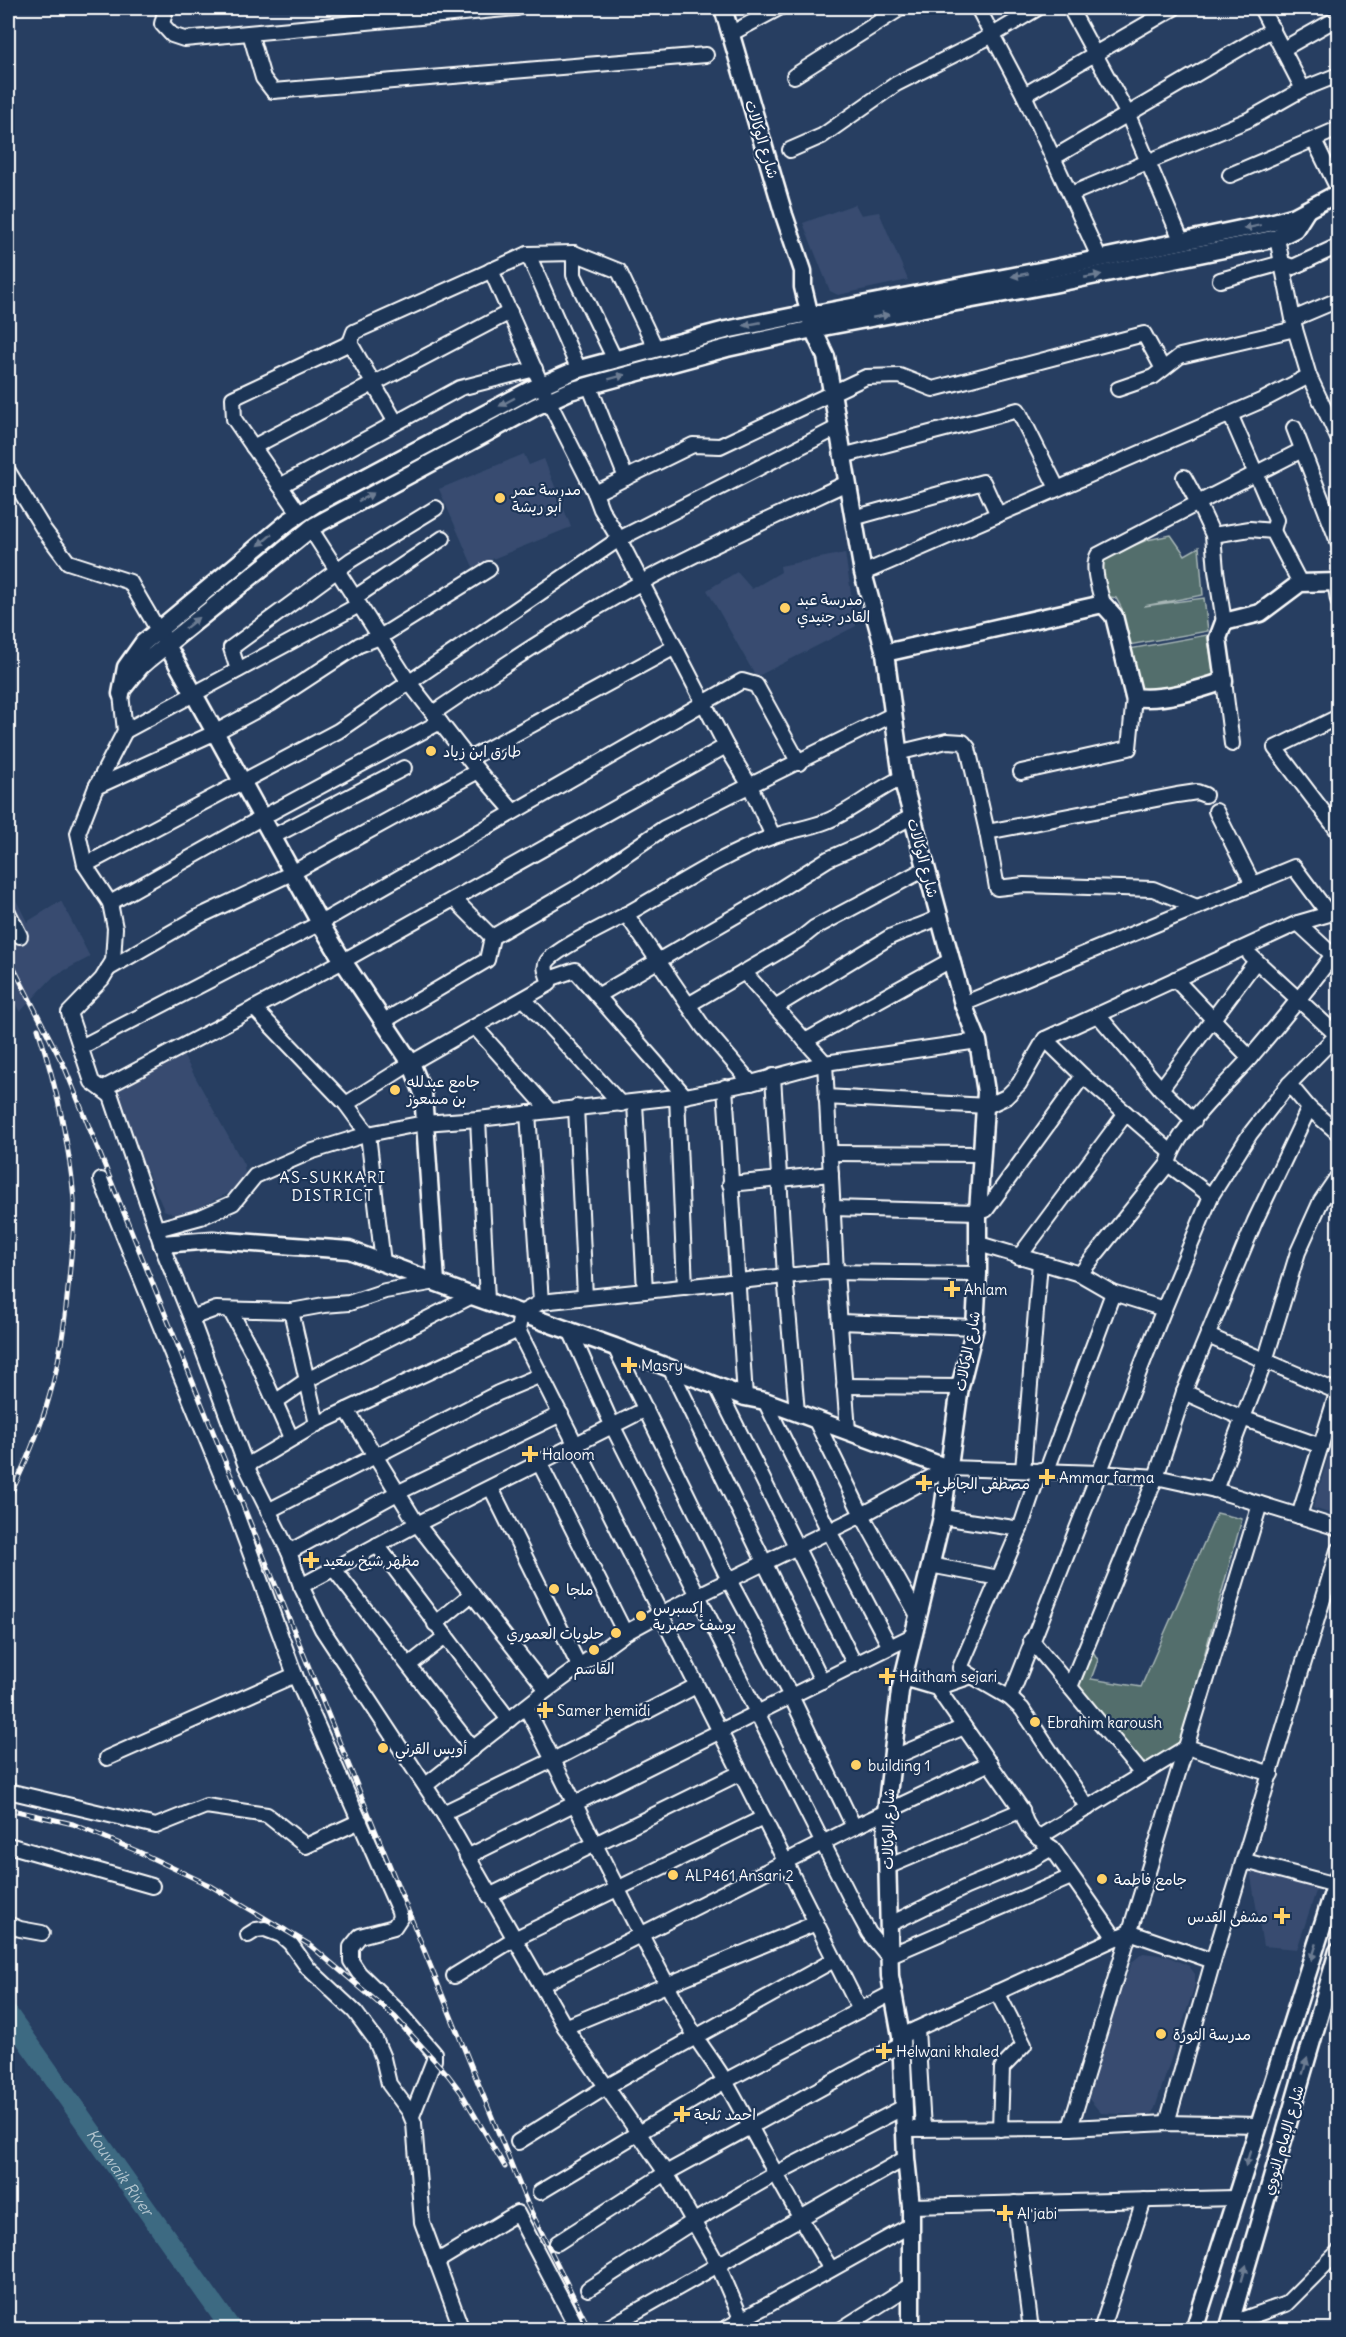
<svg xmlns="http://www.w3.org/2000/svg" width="1346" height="2337" font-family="Delius,'Playpen Sans Arabic',sans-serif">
	<rect width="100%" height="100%" fill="#273e61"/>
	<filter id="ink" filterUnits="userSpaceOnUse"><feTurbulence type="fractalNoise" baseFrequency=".0167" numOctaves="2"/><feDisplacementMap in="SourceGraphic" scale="12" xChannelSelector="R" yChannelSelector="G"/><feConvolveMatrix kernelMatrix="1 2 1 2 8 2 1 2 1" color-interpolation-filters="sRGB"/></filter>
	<g filter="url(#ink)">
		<g fill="#374c70">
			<polygon points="855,204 861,215 879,212 908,280 838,295 830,291 803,223"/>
			<polygon points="524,454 529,465 544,459 571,527 473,567 439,489"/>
			<polygon points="845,553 856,626 756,677 707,590 737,572 752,589 781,572 780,566"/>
			<polygon points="8,884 27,922 61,901 90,957 54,976 20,1012 8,991"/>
			<polygon points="182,1053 244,1165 245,1175 239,1188 186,1214 178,1216 164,1210 120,1110 117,1088"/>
			<polygon points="1338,1424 1338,1516 1313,1508"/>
			<polygon points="1250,1871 1318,1885 1297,1949 1263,1946"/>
			<polygon points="1143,1953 1167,1956 1189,1966 1195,1974 1195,1985 1155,2108 1150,2116 1101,2113 1089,2099 1108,2028 1132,1962"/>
		</g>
		<g fill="#526e6c" stroke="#a8b6b6" stroke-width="1.5">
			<polygon points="1171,535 1185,555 1199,547 1203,595 1144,606 1204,598 1208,631 1129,645 1122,609 1116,598 1105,596 1100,563 1103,558 1147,540"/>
			<polygon points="1207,635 1215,677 1144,694 1137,687 1129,649"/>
			<polygon points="1217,1513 1242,1519 1180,1743 1142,1767 1075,1684 1091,1648 1098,1660 1091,1679 1141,1687"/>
		</g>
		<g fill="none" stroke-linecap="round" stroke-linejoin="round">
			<path stroke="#3d6a82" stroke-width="20" id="s1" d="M8,2014L232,2330"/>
			<defs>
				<g id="minor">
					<polyline points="166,8 162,24 172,35 184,39 517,8"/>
					<polyline points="978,8 1024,95 1100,259"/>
					<polyline points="1070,8 1128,115 1182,242"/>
					<polyline points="1261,8 1303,89"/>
					<polyline points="250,33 263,78 273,91 706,55"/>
					<polyline points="730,34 779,8"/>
					<polyline points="1283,49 1338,18"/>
					<polyline points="794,76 901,8"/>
					<polyline points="1024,95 1174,8"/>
					<polyline points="1314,140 1338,189"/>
					<polyline points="790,150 822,136 896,84 991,36 1038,8"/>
					<polyline points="1053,158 1273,29"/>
					<polyline points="1230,175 1338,129"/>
					<polyline points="1071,194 1248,120 1303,89 1338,75"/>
					<polyline points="1277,238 1295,329 1309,376 1338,438"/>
					<polyline points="574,253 574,275 615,360"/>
					<polyline points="528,254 579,370"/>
					<polyline points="491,270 548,400 595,493 601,509 619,539 726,746 750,786 773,836"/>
					<polyline points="1220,280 1282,263 1293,267 1338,246"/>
					<polyline points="1293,319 1338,300"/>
					<polyline points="350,343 395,421"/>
					<polyline points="589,385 626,478"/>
					<polyline points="1118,389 1153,377 1180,356 1295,329"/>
					<polyline points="1230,414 1276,520 1273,531"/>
					<polyline points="1294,428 1338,542"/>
					<polyline points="253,447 510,312"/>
					<polyline points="842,456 1018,410 1057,488"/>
					<polyline points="8,471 44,530 68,562 130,582 158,630"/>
					<polyline points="280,486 460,388 535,369"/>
					<polyline points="595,493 693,445 720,446 866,377 900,376 933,389 1144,334 1163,369"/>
					<polyline points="299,513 234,419 233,398 350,343 354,332 528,254 574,253 619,271 656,349"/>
					<polyline points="853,518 983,482 998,515"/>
					<polyline points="310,528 408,681 478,771 513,811"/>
					<polyline points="1213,535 1250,529 1273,531 1300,583"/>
					<polyline points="863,573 1263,400 1309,376"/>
					<polyline points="1335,581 1338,600"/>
					<polyline points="354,598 443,538"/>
					<path d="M1103,604C1100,590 1091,568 1098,555L1198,503L1184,477"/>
					<polyline points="1224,622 1216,571 1213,535 1198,503 1302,450"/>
					<polyline points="238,670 231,648 351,560 436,508"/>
					<polyline points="1224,681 1232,744"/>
					<polyline points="121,694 125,731 96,787 78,833 85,865 110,903 115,928 113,961 102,979 69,1013 92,1082 111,1096 163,1249 191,1318 246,1466 289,1552 301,1586 322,1629 443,1813 565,2027 666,2173 718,2265 746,2330"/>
					<path d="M433,713C501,667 570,621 642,582C709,546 778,515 847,483"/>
					<polyline points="1338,717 1275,748 1338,831"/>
					<polyline points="125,731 359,605"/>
					<polyline points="897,753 947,741 963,742 968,748 987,832 1177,795 1197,792 1205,795"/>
					<polyline points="469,759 675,647"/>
					<polyline points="1021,772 1129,748 1134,697"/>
					<polyline points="96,787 214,733 272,702 359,645 380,637 489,569"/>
					<polyline points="1216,811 1253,884"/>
					<polyline points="987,832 997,888 1024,885 1153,889 1197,907"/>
					<polyline points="272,837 404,768"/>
					<polyline points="85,865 338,731 619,539 837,428"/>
					<polyline points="454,899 492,937"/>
					<polyline points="110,903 261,818 440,722"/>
					<polyline points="8,912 20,936"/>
					<polyline points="626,914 704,1028 751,1083"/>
					<polyline points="1298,923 1338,960"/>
					<polyline points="1250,955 1338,1036"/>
					<polyline points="108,969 198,917 292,873 478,771"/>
					<polyline points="744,972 825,1063 836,1272 848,1431"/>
					<polyline points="549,979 575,970 685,1096"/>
					<polyline points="1175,979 1250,1058"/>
					<polyline points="599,995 761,901 828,859 862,844 911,817"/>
					<polyline points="524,999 621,1104"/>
					<polyline points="963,1004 1294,867 1329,914"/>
					<polyline points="688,1005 799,940 814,928 925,869"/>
					<path d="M775,1007L890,937C907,929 923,926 939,917"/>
					<polyline points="254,1008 346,1104 368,1134 383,1263"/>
					<polyline points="1098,1015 1161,1089 1256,961"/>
					<polyline points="384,1021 487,960 492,937 578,887 664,828 892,715"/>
					<polyline points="475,1027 549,1110"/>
					<polyline points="1045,1039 1083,1076 1171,1152"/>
					<polyline points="805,1041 951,960"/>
					<polyline points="81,1047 320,923 742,681 756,685 799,763"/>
					<polyline points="773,1076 785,1276 797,1412"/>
					<polyline points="1289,1084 1309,1108 1338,1133"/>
					<polyline points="725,1087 745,1397"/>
					<polyline points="102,1089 343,961 726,746"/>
					<polyline points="1161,1089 1194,1121"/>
					<polyline points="677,1096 685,1287"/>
					<polyline points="826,1097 987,1106 1006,1097 1019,1084 1045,1039 1298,923 1329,914 1338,913"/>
					<polyline points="635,1103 645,1291"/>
					<path d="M346,1104L411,1063L549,984C550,976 542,970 547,962C555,949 609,924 625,915C673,888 721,855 774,836C791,830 810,828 827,821C854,810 875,790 902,778"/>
					<polyline points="576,1107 585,1297"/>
					<polyline points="528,1113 541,1302"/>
					<polyline points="478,1119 487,1300"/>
					<polyline points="830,1153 981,1154"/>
					<polyline points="1168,1164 1211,1196"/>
					<polyline points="101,1180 225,1484 295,1675 399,1911 400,1918 394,1927 360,1936 351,1947 351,1961 359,1973 396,2009 434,2053 434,2060 412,2116"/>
					<polyline points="730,1184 831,1174"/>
					<polyline points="832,1208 978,1212 986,1210 1083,1076"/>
					<polyline points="157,1229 201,1217 233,1203 255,1176 310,1152 368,1134 424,1123 478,1119 685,1096 751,1083 825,1063 978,1041"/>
					<polyline points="979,1244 1080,1274 1113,1293 1164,1309"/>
					<polyline points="1019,1257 1126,1113"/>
					<path d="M1080,1274L1168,1164C1176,1130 1225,1086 1249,1059C1278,1025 1306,991 1333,955"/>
					<polyline points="230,1310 254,1355 291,1438"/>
					<polyline points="291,1311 317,1424"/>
					<polyline points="191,1318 216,1309 291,1311 324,1305 349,1303 385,1291 436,1282"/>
					<polyline points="840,1322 975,1327"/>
					<polyline points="570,1330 613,1427 856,1909 869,1933 888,1956 1071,1877"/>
					<polyline points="1208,1336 1338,1392"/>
					<polyline points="615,1347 729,1580 791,1696 854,1827"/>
					<polyline points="670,1368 822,1681"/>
					<polyline points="716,1385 855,1665"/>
					<polyline points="844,1386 960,1387"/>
					<polyline points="1184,1392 1242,1418 1321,1446"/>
					<polyline points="765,1401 829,1531 890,1647"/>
					<polyline points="275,1402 307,1380 472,1296"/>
					<polyline points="347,1410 417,1524 547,1690"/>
					<polyline points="815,1419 862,1515 917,1614"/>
					<polyline points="540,1464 625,1633"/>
					<polyline points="246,1466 317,1424 518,1330"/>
					<polyline points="1023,1470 1040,1262"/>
					<polyline points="1047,1470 1113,1293"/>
					<polyline points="491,1488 579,1666"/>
					<polyline points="1215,1490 1265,1361 1298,1252 1321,1201 1338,1176"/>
					<polyline points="268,1511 498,1393 541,1375"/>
					<polyline points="1299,1516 1338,1390"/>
					<polyline points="942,1517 1020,1529"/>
					<polyline points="377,1545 509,1720"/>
					<polyline points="289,1552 399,1492 561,1414"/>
					<polyline points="930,1565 999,1578"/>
					<polyline points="334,1569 473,1749"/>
					<polyline points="301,1586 417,1524 646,1409"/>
					<polyline points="435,1624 472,1594"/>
					<polyline points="1031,1640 1142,1774"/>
					<polyline points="409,1665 445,1637"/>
					<polyline points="972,1676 960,1668 1020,1529 1040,1470"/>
					<path d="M903,1678L937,1688L1022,1810C1025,1828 1037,1838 1052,1848L1115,1938"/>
					<polyline points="1070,1687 1156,1477 1184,1392 1255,1221 1309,1108"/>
					<polyline points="937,1688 972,1676 1010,1698 1022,1709 1088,1808"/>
					<polyline points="1010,1698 1164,1309 1211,1196 1250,1134 1289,1084 1337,1035"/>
					<path d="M526,1707C582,1816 634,1927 694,2034C704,2051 717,2066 726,2083C761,2145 793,2209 831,2269"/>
					<polyline points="107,1758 295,1675"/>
					<polyline points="892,1758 964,1727"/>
					<polyline points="426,1785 547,1690 625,1633 660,1614 862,1515 948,1468 1099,1473 1156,1477 1215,1490 1338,1528"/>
					<polyline points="8,1791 156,1826 206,1806 267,1815 306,1846 360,1821"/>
					<polyline points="443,1813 553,1760 696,1686"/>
					<polyline points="1038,1838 1187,1747 1271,1774"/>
					<polyline points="8,1845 152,1886"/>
					<polyline points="467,1857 912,1636"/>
					<polyline points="1245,1861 1336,1885"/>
					<polyline points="887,1867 1022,1810"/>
					<polyline points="489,1896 740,1773"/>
					<polyline points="8,1924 20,1929 42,1933"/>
					<polyline points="888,1925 966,1887 1031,1860 1052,1848"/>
					<polyline points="248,1935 256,1930 265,1929 281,1935 290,1943 308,1968 355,2012 375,2039 383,2058 389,2084 409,2111 414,2123 422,2222 462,2330"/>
					<polyline points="454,1976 514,1939 763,1818"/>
					<polyline points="541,1985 854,1827 990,1763"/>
					<polyline points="997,1992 1024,2045 1002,2068 1000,2129"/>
					<polyline points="860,2010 518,1330 521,1313 541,1302 824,1272 978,1274"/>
					<polyline points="565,2027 816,1923"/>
					<polyline points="917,2029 923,2129"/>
					<polyline points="901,2036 1129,1932 1213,1961"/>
					<polyline points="1167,2123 1213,1961 1338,1550"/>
					<polyline points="1070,2128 1260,1504"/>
					<polyline points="905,2129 1070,2128 1167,2123 1258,2125"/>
					<polyline points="518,2142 606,2087 834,1960"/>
					<polyline points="540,2192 725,2081 894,1992"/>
					<polyline points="1015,2203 1031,2330"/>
					<polyline points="911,2206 1235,2198"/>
					<polyline points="557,2243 666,2173 901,2044"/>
					<polyline points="436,2262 517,2213 578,2330"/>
					<polyline points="588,2289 694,2221 777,2173 904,2107"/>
					<polyline points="1229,2324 1286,2304 1338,2252"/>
					<polyline points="609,2330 609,2327 906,2158"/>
					<polyline points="723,2330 911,2225"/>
					<polyline points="840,2330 911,2285"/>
					<polyline points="1101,2330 1144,2200"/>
				</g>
				<g id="tertiary">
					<polyline points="723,8 784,215 803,271 803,287 813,329 826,357 863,573 885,653 902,778 963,1004 978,1041 986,1092 978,1212 978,1274 975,1327 960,1387 942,1517 900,1691 886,1812 890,1976 901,2036 906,2158 911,2206 911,2330"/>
					<polyline points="820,313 1050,269 1274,222 1295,216 1338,193"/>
					<polyline points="823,327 1053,284 1277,238 1295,229 1307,210"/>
					<polyline points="162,636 320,923 343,961 411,1063 423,1093 436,1282"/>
					<path d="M885,653L1103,604L1114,616L1134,697C1160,701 1199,690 1224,681L1218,638L1224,622L1260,613L1300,583L1338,582"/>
					<polyline points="124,687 140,667 149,659 314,526 535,407 570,391 602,382 727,348 813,329"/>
					<polyline points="121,694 126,667 143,643 289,521 315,504 530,390 576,370 726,330 809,313"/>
					<polyline points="162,1244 213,1240 349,1250 472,1296 615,1347 745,1397 765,1401 948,1468"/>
					<polyline points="1194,2330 1338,1877"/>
					<polyline points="1228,2330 1338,1951"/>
				</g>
			</defs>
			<use href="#minor" stroke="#fff" stroke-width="18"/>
			<use href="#tertiary" stroke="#fff" stroke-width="21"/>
			<use href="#minor" stroke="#1d3557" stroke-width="14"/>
			<use href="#tertiary" stroke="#1d3557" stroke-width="16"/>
			<defs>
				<g id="rail">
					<polyline points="8,957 65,1068 527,2203 590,2330"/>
					<path d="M8,1500C24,1466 40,1431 50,1394C62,1354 66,1310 70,1268C72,1246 75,1222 74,1199C69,1141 56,1085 38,1029"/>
					<polyline points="8,1809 73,1824 137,1851 211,1886 310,1945 395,2017 448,2075 461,2092 505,2167"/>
				</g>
			</defs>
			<use href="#rail" stroke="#fff" stroke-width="5"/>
			<use href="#rail" stroke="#1d3557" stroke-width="3" stroke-dasharray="9" stroke-linecap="butt"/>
		</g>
		<defs><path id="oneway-solid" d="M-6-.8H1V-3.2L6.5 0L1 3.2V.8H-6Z" transform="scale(1.5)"/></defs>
		<g fill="#6c7c92">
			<use href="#oneway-solid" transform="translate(1252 227) rotate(168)"/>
			<use href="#oneway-solid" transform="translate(1020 275) rotate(169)"/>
			<use href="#oneway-solid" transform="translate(1093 276) rotate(-11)"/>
			<use href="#oneway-solid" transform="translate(881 316) rotate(-11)"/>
			<use href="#oneway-solid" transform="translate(752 324) rotate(169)"/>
			<use href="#oneway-solid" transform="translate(617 377) rotate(-15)"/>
			<use href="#oneway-solid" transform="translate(507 402) rotate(152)"/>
			<use href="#oneway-solid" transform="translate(366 497) rotate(-28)"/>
			<use href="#oneway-solid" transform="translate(265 540) rotate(140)"/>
			<use href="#oneway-solid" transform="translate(192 623) rotate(-39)"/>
			<use href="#oneway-solid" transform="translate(1314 1952) rotate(108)"/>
			<use href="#oneway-solid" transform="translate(1305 2066) rotate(-74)"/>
			<use href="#oneway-solid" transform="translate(1248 2158) rotate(107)"/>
			<use href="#oneway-solid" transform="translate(1244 2273) rotate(-74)"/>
		</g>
	</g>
	<g fill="#ffd166" stroke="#1d3557" stroke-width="2">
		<circle cx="500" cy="498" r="6"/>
		<circle cx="785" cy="608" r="6"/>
		<circle cx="431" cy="751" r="6"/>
		<circle cx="395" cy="1090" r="6"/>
		<path d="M949 1280h6v6h6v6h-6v6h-6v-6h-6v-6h6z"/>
		<path d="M626 1356h6v6h6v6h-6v6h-6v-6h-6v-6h6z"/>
		<path d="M527 1445h6v6h6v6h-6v6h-6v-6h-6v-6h6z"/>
		<path d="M1044 1468h6v6h6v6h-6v6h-6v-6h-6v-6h6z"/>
		<path d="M921 1474h6v6h6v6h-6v6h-6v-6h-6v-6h6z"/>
		<path d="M308 1551h6v6h6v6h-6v6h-6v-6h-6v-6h6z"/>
		<circle cx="554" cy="1589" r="6"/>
		<circle cx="641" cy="1616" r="6"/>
		<circle cx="616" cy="1633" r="6"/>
		<circle cx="594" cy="1650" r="6"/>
		<path d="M884 1667h6v6h6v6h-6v6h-6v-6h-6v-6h6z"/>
		<path d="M542 1701h6v6h6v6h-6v6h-6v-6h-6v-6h6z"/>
		<circle cx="1035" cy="1722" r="6"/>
		<circle cx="383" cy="1748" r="6"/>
		<circle cx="856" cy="1765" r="6"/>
		<circle cx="673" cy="1875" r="6"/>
		<circle cx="1102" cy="1879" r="6"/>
		<path d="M1279 1907h6v6h6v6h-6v6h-6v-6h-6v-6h6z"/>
		<circle cx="1161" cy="2034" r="6"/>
		<path d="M881 2042h6v6h6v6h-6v6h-6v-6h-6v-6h6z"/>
		<path d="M679 2105h6v6h6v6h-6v6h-6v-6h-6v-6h6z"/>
		<path d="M1002 2204h6v6h6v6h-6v6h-6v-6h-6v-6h6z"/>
	</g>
	<g text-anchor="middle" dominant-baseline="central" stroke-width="4.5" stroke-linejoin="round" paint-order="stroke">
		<g font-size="15" fill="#fff" stroke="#1d3557">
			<text transform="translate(762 139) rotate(73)">شارع الوكالات</text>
			<text transform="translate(923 858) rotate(75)">شارع الوكالات</text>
			<text transform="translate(967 1351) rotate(-79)">شارع الوكالات</text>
			<text transform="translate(888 1829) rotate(-89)">شارع الوكالات</text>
			<text transform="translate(1283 2140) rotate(-74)">شارع الإمام النووي</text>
		</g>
		<g font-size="15" fill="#fff" stroke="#1d3557" text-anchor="start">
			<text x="512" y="489">مدرسة عمر<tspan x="512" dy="17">أبو ريشة</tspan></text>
			<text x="797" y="599">مدرسة عبد<tspan x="797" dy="17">القادر جنيدي</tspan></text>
			<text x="443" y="751">طارق ابن زياد</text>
			<text x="407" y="1081">جامع عبدلله<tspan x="407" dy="17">بن مسعوز</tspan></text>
			<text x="964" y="1289">Ahlam</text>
			<text x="641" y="1365">Masry</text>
			<text x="542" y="1454">Haloom</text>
			<text x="1059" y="1477">Ammar farma</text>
			<text x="936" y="1483">مصطفى الجاطي</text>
			<text x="323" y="1560">مظهر شيخ سعيد</text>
			<text x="566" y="1589">ملجا</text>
			<text x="653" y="1607">إكسبرس<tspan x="653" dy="17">يوسف حصرية</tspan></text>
			<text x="604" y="1633" text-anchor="end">حلويات العموري</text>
			<text x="594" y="1668" text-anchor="middle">القاسم</text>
			<text x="899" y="1676">Haitham sejari</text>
			<text x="557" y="1710">Samer hemidi</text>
			<text x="1047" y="1722">Ebrahim karoush</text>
			<text x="395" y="1748">أويس القرني</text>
			<text x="868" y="1765">building 1</text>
			<text x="685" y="1875">ALP461 Ansari 2</text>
			<text x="1114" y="1879">جامع فاطمة</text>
			<text x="1268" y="1916" text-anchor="end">مشفى القدس</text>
			<text x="1173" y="2034">مدرسة الثورة</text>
			<text x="896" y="2051">Helwani khaled</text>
			<text x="694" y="2114">احمد ثلجة</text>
			<text x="1017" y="2213">Al jabi</text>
		</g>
		<g font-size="16" letter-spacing="1.5" fill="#fff" stroke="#1d3557">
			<text x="333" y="1177">AS-SUKKARI<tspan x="333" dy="18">DISTRICT</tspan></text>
		</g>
		<g font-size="16" font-style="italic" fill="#b1c3cd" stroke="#1d3557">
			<text stroke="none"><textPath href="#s1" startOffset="194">Kouwaik River</textPath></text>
		</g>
	</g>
	<rect width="1346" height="2337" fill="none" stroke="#1d3557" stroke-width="30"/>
	<rect x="15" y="15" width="1316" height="2307" fill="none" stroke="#fff" stroke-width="2" filter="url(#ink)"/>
</svg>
